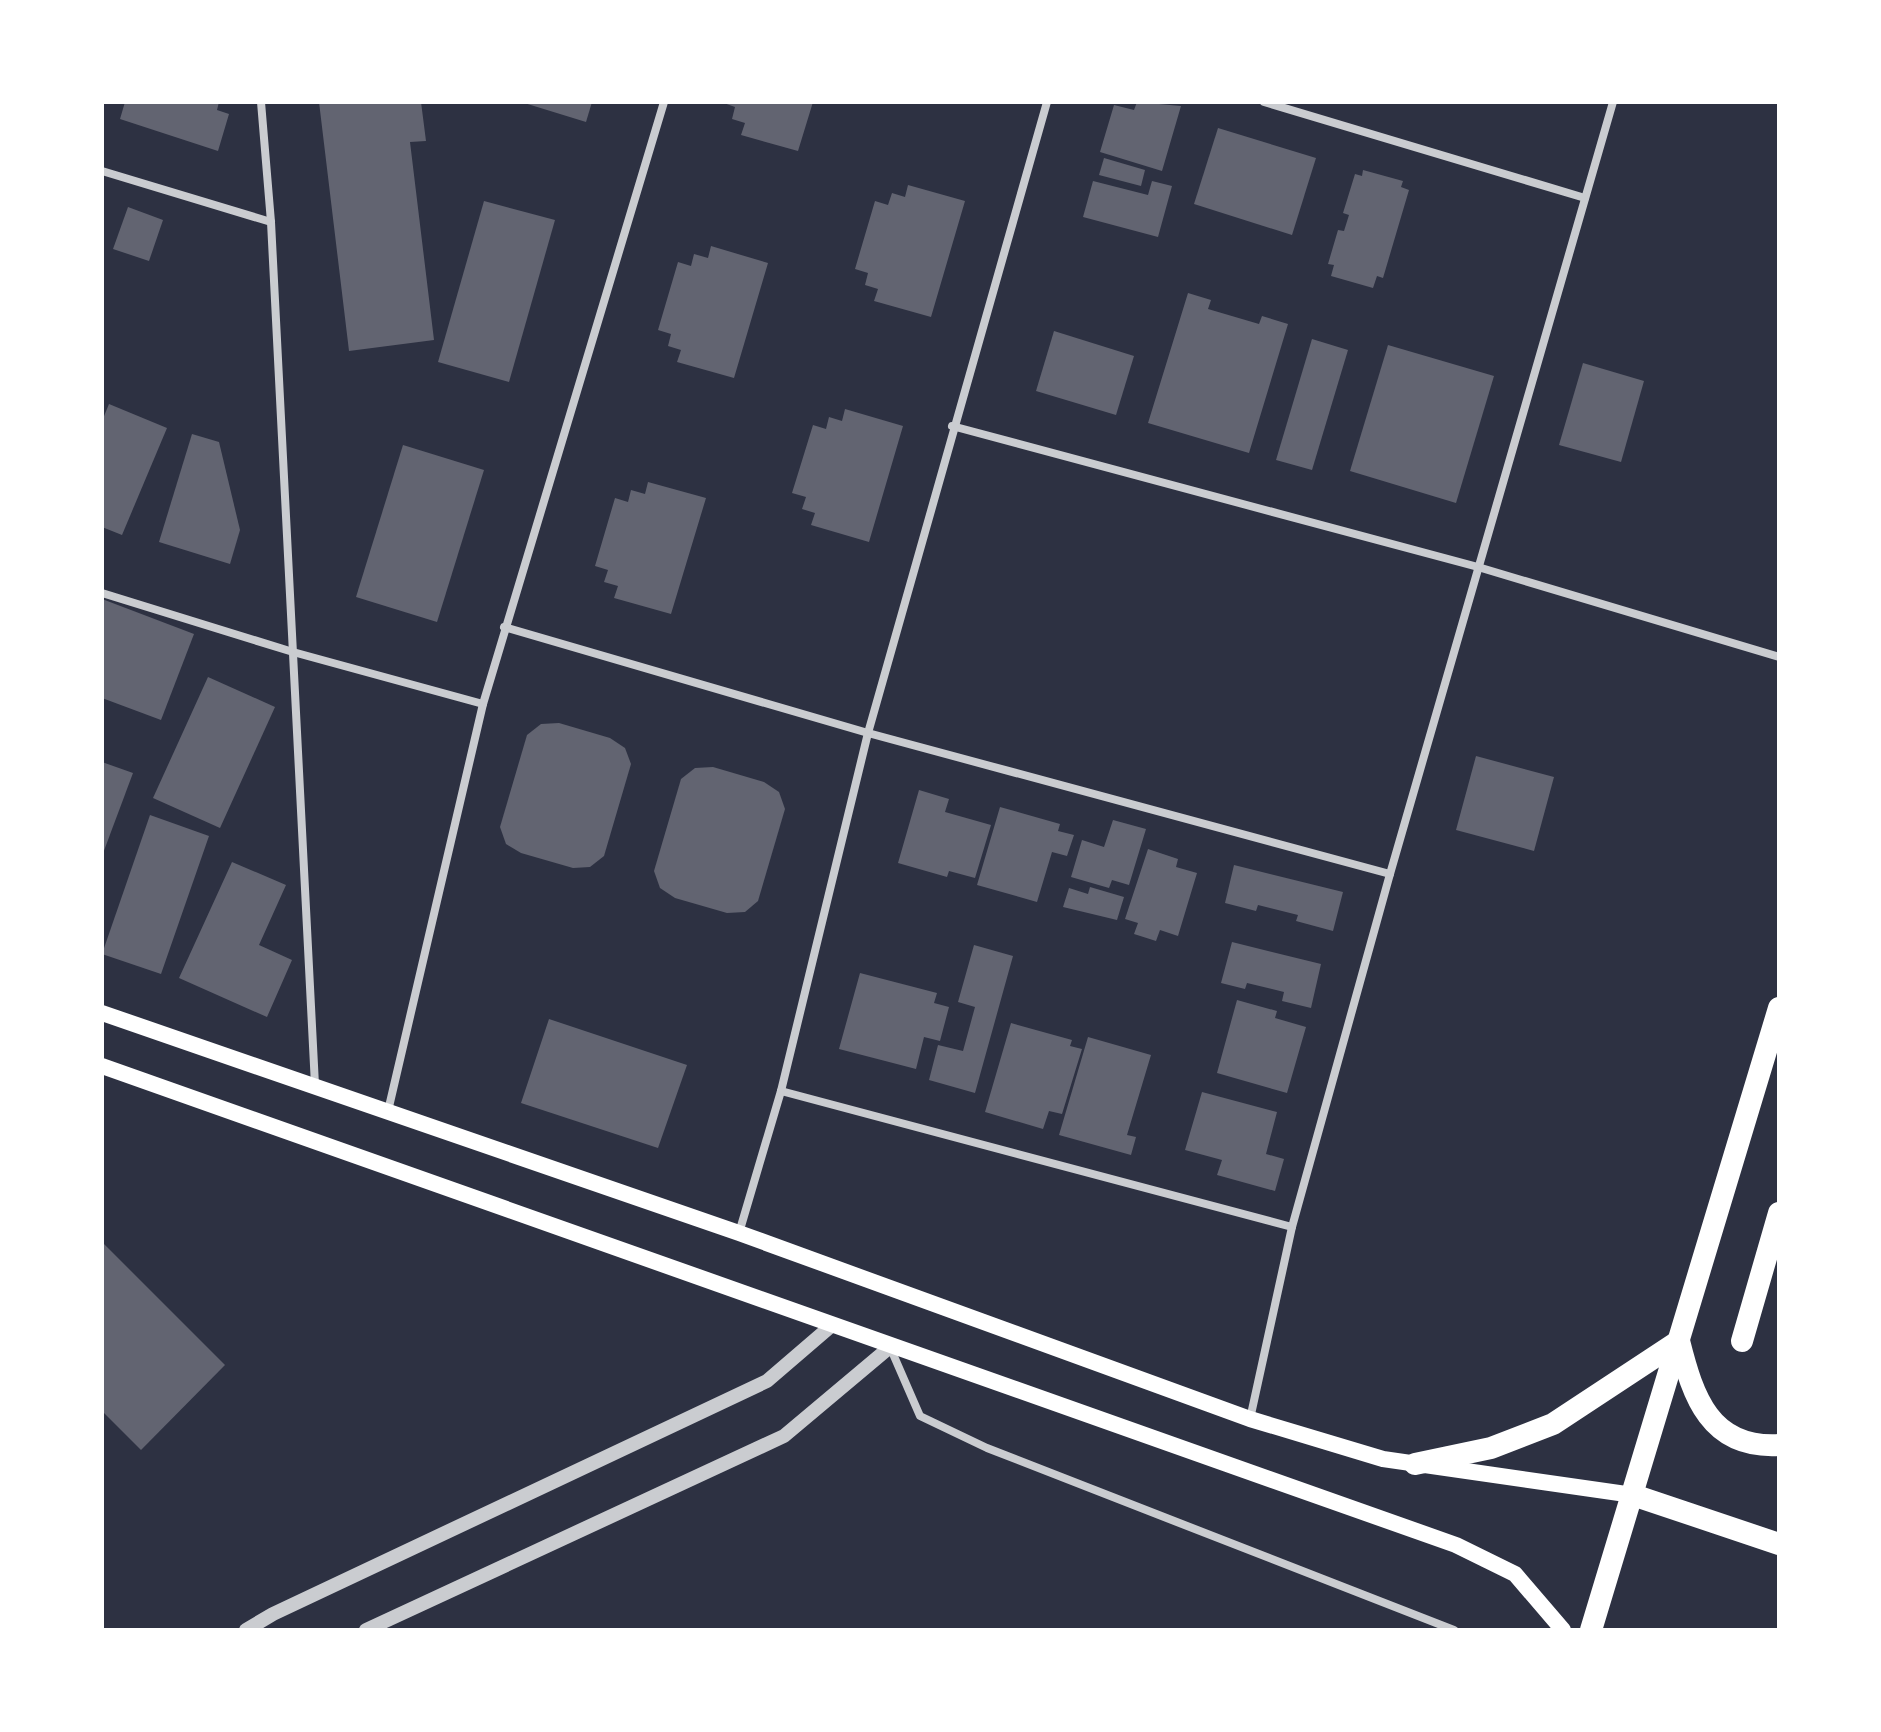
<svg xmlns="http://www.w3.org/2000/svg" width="1881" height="1732" font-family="'Source Serif 4',serif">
	<rect width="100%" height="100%" fill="#2d3142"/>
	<g fill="#626471">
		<polygon points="125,102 219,102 217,110 229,114 218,151 120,119"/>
		<polygon points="319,102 421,102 426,141 410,142 434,340 349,351"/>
		<polygon points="521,102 592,102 586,122"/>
		<polygon points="721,102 813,102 798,151 741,135 745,123 732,119 735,107"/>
		<polygon points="1137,102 1181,106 1162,171 1100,152 1114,105 1134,110"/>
		<polygon points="1218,128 1316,158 1292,235 1194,204"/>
		<polygon points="1104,158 1145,170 1141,186 1099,175"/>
		<polygon points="1363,170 1403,181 1401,187 1409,190 1383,278 1377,276 1373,288 1331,276 1334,265 1328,264 1338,230 1344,231 1349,215 1343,213 1355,174 1362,176"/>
		<polygon points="1093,181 1148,195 1152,181 1172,186 1158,237 1083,217"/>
		<polygon points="908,185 965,201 931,317 874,301 878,289 865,285 868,273 855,269 875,201 888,205 892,193 905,197"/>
		<polygon points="484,201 555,220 509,382 438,362"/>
		<polygon points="128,207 163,220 149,261 113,249"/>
		<polygon points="711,246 768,263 734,378 677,362 681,350 668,346 671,334 658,330 678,262 691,266 694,254 708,258"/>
		<polygon points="1188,293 1211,300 1208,309 1259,324 1262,316 1288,324 1249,453 1148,423"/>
		<polygon points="1054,331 1134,356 1116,415 1036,391"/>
		<polygon points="1312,339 1348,350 1312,470 1276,460"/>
		<polygon points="1388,345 1494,376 1456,503 1350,471"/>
		<polygon points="1583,363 1644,381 1621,462 1559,445"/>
		<polygon points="109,404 167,428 122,535 102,527 102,421"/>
		<polygon points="845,409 903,426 869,542 811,525 815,513 802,509 806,497 792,493 813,425 826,429 829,417 842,421"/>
		<polygon points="192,434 219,442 240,530 230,564 159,542"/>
		<polygon points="403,445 484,470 437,622 356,597"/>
		<polygon points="648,482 706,498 671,614 614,598 618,586 604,582 608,570 595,566 615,498 628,502 631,490 645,494"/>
		<polygon points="102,599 194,634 161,720 102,698"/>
		<polygon points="208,677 275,707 220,828 153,798"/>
		<polygon points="559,723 610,738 625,748 631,764 604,856 590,867 573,868 521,853 506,844 500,827 527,735 541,724"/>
		<polygon points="1476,756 1554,777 1534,851 1456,830"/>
		<polygon points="102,762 133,773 102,856"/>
		<polygon points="713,767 764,782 779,792 785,809 758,901 745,912 727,913 675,898 660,888 654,871 681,779 695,768"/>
		<polygon points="919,790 949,799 945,812 991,825 975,878 949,871 947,877 898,863"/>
		<polygon points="1000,807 1060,824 1058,831 1074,835 1067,856 1052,852 1037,902 977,885"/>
		<polygon points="150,815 209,836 161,974 102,954"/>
		<polygon points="1113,820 1146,829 1129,885 1112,880 1109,888 1071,877 1082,840 1104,847"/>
		<polygon points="1148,849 1178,859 1176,867 1197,873 1178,936 1160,930 1156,941 1134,934 1138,923 1125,919"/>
		<polygon points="232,862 286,885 259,945 292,960 267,1017 179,978"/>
		<polygon points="1234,865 1343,892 1333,931 1296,921 1298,915 1258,905 1256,911 1225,903"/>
		<polygon points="1090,887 1124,897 1117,920 1063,907 1069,888 1088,894"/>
		<polygon points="1232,942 1321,964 1311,1008 1282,1001 1284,992 1247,983 1245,989 1221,983"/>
		<polygon points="974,945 1013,956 975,1093 929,1080 938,1045 963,1051 975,1007 958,1002"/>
		<polygon points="860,973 937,993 934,1003 949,1007 940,1041 924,1037 916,1069 839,1049"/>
		<polygon points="1237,1000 1277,1011 1275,1018 1306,1027 1287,1093 1217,1073"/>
		<polygon points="549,1019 687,1065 658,1148 521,1103"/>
		<polygon points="1011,1023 1072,1040 1070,1046 1082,1049 1062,1114 1049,1111 1043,1129 985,1112"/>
		<polygon points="1088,1037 1151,1055 1127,1135 1136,1137 1131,1155 1059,1135"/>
		<polygon points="1202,1092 1277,1112 1266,1154 1284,1159 1275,1191 1217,1175 1222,1160 1185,1150"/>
		<polygon points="102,1242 225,1365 141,1450 102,1411"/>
	</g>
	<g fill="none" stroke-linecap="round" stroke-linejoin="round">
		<g stroke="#caccd0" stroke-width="8">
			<polyline points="261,102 271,222 315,1085"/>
			<polyline points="1264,102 1585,198"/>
			<polyline points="102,171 271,222"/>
			<polyline points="952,426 1478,567 1779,657"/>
			<polyline points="102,593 293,652 483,704"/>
			<polyline points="504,627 868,733 1390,874"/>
			<polyline points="781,1091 1292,1227"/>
			<polyline points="388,1111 483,704 664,102"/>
			<polyline points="739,1233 781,1091 868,733 1047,102"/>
			<polyline points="890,1347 920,1416 987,1448 1454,1630"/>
			<polyline points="1250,1419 1292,1227 1390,874 1613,102"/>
		</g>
		<g stroke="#caccd0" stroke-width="14">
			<polyline points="246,1630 273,1614 767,1381 831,1326"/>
			<polyline points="366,1630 784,1436 890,1347"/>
		</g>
		<g stroke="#fff" stroke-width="16">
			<polyline points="102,1013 739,1233 1250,1419 1383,1459 1633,1495"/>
			<polyline points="102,1066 1456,1545 1515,1574 1563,1630"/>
		</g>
		<g stroke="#fff" stroke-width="22">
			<polyline points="1742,1341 1779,1213"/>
			<path d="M1415,1464L1491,1448L1553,1424L1679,1341C1693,1397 1710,1449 1779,1445"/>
			<polyline points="1633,1495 1779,1544"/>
			<polyline points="1591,1630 1779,1008"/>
		</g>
	</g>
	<rect width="1881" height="1732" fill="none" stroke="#ffffff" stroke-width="208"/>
</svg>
